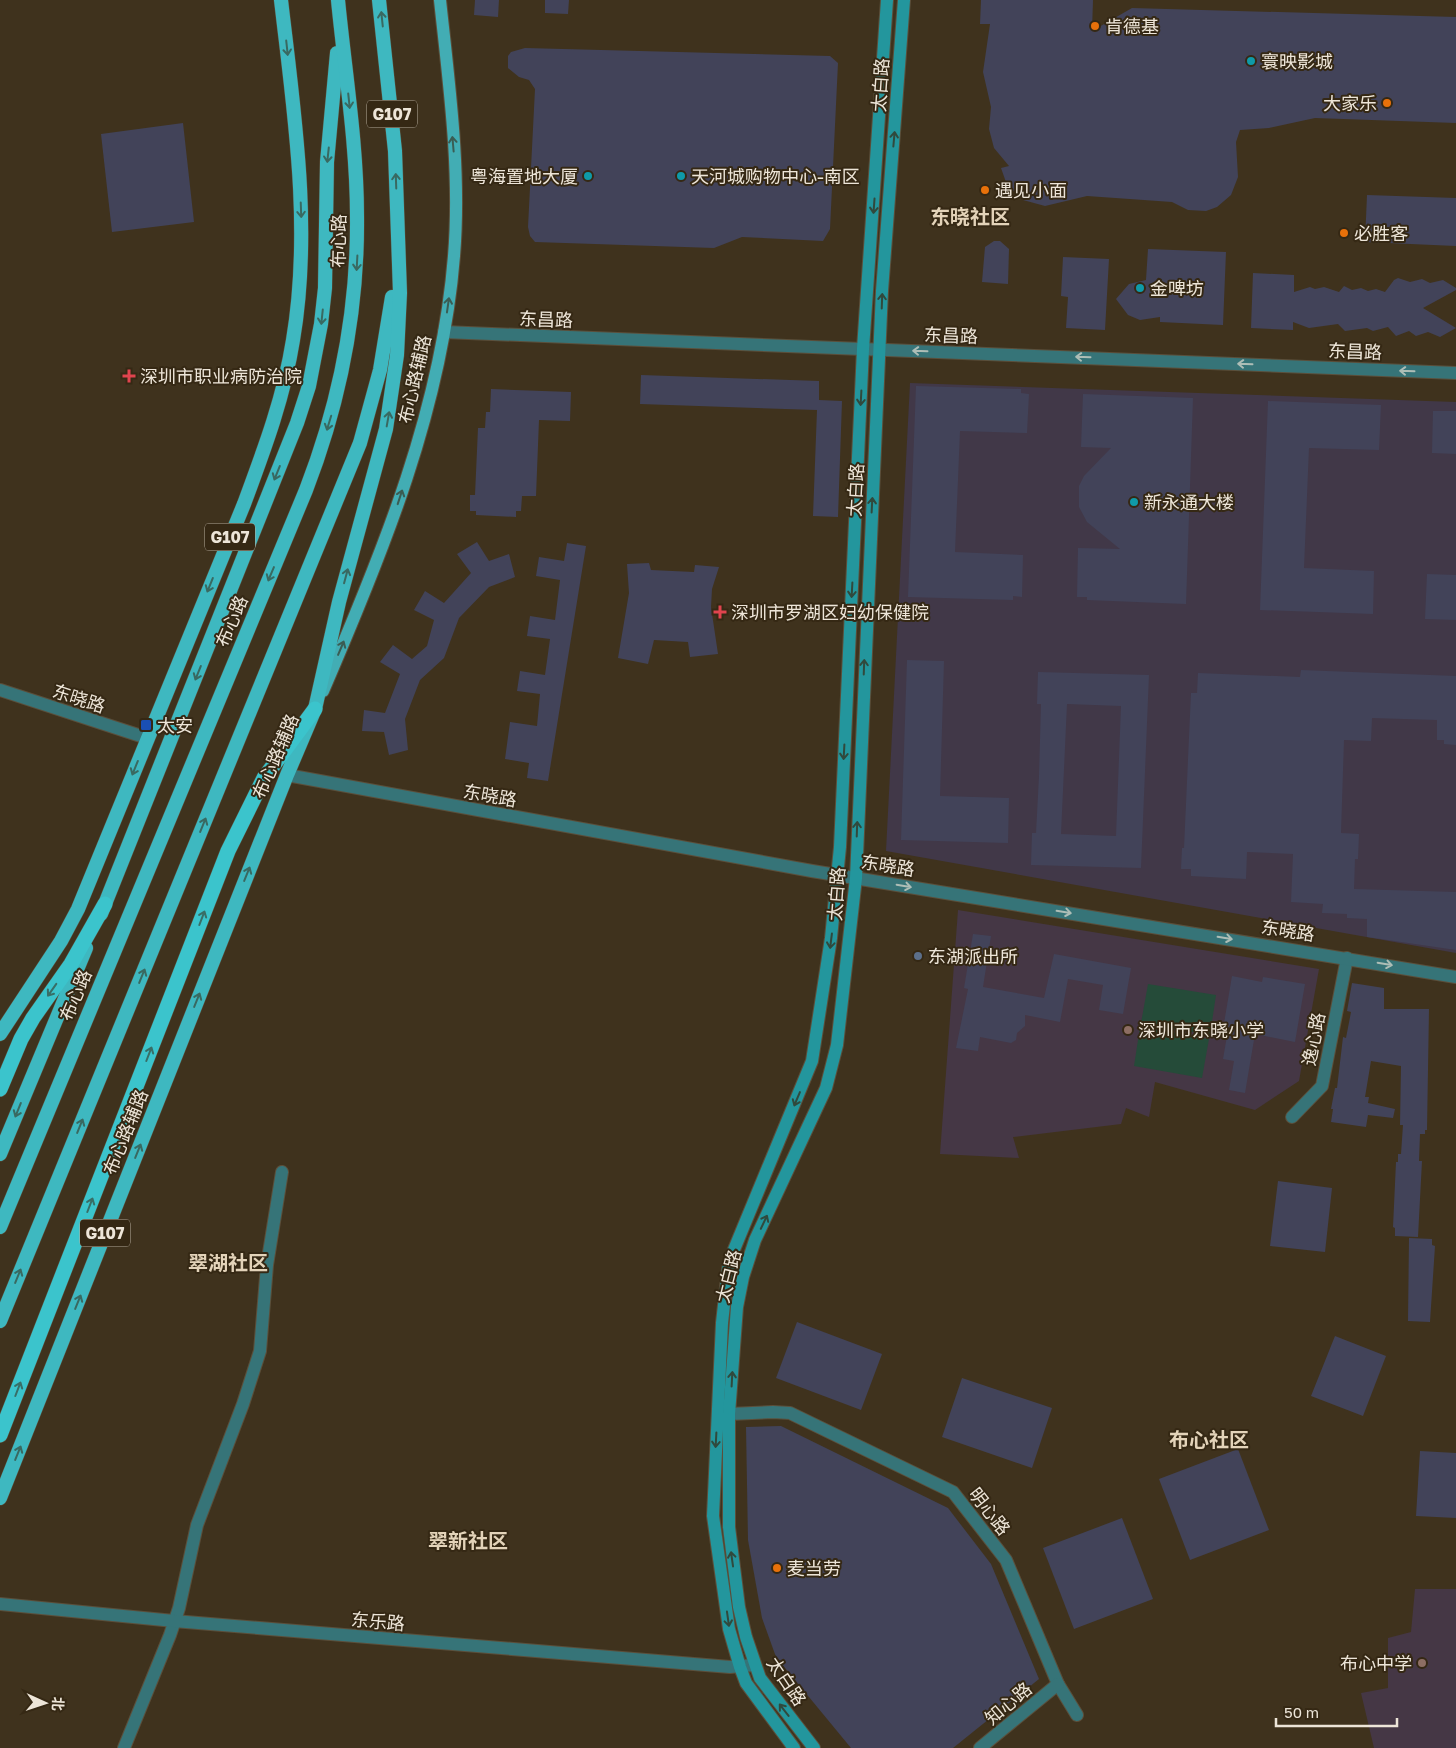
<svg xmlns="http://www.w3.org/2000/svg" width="1456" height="1748" font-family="'Golos Text','Noto Sans SC',sans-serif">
	<rect width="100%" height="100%" fill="#3f321d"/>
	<polygon fill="#413848" points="910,383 1456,402 1456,953 886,851"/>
	<g fill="#453745">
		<polygon points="958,910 1319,969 1299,1081 1255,1110 1155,1082 1149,1117 1126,1108 1121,1124 1013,1137 1019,1158 940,1154"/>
		<polygon points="1415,1589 1456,1589 1456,1748 1374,1748 1361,1693 1388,1688 1388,1638 1411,1632"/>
	</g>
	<g fill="#254b39">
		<polygon points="1148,984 1216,995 1210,1035 1141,1023"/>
		<polygon points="1140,1027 1209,1039 1202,1078 1134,1066"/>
	</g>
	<g fill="#424359" fill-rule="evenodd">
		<polygon points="475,0 499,0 498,17 474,15"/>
		<polygon points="545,0 569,0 568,14 545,13"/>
		<polygon points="981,0 1093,0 1092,31 1132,8 1456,17 1456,123 1315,118 1269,128 1240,130 1236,142 1238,177 1231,195 1217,207 1206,211 1188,210 1172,202 1087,196 1045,206 1023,200 1007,185 1001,168 1009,166 994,148 989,129 991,107 983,72 990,24 980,24"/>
		<polygon points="525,48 830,56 838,63 830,229 823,241 742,237 714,248 535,242 530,236 528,227 535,89 529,80 519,77 508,68 508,56 511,52"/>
		<polygon points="183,123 194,222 112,232 101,134"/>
		<polygon points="1367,195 1456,198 1456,246 1365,242"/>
		<polygon points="994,241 1000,241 1009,249 1008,284 982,282 985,247"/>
		<polygon points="1148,249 1226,252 1223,325 1160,322 1160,317 1140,320 1128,315 1116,299 1129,284 1146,280"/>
		<polygon points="1063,257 1109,259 1105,330 1066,328 1068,297 1061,296"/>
		<polygon points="1253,273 1294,275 1294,292 1310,287 1315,289 1324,287 1339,292 1344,286 1352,290 1361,288 1368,291 1376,289 1385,292 1394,280 1398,278 1410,282 1422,279 1430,283 1443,280 1456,288 1456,290 1423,308 1456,328 1440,337 1428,332 1416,336 1409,331 1396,336 1388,327 1373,331 1367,328 1345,331 1338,324 1309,328 1293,322 1293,330 1251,328"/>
		<polygon points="641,375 819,381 819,400 842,401 838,517 813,516 817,410 640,404"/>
		<polygon points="916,386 1021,389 1021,393 1029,394 1027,433 960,431 955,552 1023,555 1022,597 1013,596 1013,600 908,597"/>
		<polygon points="491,389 571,392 570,421 539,420 536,496 522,496 521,511 516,511 516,517 476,515 476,511 470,511 470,495 475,495 478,428 485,428 486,412 490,412"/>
		<polygon points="1083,394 1193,398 1186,604 1087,600 1087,597 1077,597 1078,548 1120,549 1087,522 1079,507 1079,486 1084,476 1111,448 1081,447"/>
		<polygon points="1268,401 1381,405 1379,450 1309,448 1304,568 1374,571 1373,614 1260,610"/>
		<polygon points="1433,411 1456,411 1456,454 1432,453"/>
		<polygon points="477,542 489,561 509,554 515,577 489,587 459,618 444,658 420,680 405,719 408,750 389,755 384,732 362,731 364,710 385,713 400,674 380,662 393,645 412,659 427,646 434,620 414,610 425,591 444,603 471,573 457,554"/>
		<polygon points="567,543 586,546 548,781 527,778 529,763 505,759 510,722 537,726 540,694 517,691 520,671 545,675 550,639 527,636 530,616 555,620 560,580 536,576 539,557 564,561"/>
		<polygon points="649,563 651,570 694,572 695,565 719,567 712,589 711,607 718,654 690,657 688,642 654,640 648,664 618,658 629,593 627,564"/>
		<polygon points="1427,574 1456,575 1456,620 1425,619"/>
		<polygon points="907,660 944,661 940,796 1009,798 1008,843 901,840"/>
		<polygon points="1301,670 1456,676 1456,745 1444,744 1444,740 1437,740 1437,720 1372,718 1371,741 1344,740 1341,833 1359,834 1358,859 1355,859 1354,889 1456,892 1456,950 1367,937 1367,919 1347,918 1347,914 1322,913 1323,904 1291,902 1293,854 1247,852 1246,879 1191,876 1191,869 1181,869 1182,848 1184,848 1191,693 1197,693 1198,673 1300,677"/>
		<path d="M1038,672L1149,675L1141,868L1031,865L1032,833H1036L1039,776L1041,704H1037ZM1067,704L1121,706L1116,836L1061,834Z"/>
		<polygon points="973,934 991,936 983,987 1044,998 1054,954 1131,968 1123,1014 1099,1010 1103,985 1068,979 1060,1022 1025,1015 1025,1026 1017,1033 1016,1040 1011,1043 980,1037 978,1051 956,1048 968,989 964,988"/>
		<polygon points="1232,976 1262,982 1263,977 1305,984 1295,1042 1255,1034 1245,1093 1229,1090 1234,1061 1223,1059 1228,1030 1223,1029"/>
		<polygon points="1352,983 1384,988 1384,1009 1429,1009 1427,1130 1425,1130 1425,1134 1420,1134 1419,1161 1422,1161 1418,1237 1395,1236 1395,1228 1393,1227 1396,1162 1398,1162 1398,1154 1401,1154 1403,1125 1400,1125 1401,1066 1371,1061 1365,1097 1369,1097 1368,1103 1395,1109 1393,1118 1368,1115 1366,1127 1331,1122 1333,1109 1331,1109 1335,1088 1337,1088 1343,1037 1346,1038 1351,1012 1347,1011"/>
		<polygon points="1278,1181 1332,1188 1325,1252 1270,1246"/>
		<polygon points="1409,1238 1432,1239 1432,1245 1435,1246 1430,1322 1408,1321"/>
		<polygon points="797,1322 882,1354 861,1410 776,1378"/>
		<polygon points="1335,1336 1386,1356 1363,1416 1311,1396"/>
		<polygon points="962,1378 1052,1408 1032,1468 942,1437"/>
		<polygon points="781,1426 948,1508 991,1564 1039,1679 953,1748 851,1748 776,1657 762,1618 748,1540 746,1427"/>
		<polygon points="1238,1449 1269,1530 1190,1560 1159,1479"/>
		<polygon points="1420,1451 1456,1453 1456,1518 1416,1516"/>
		<polygon points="1122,1518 1153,1599 1074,1629 1043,1548"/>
	</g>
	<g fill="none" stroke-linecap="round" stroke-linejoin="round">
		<defs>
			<g id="minor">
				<polyline points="1292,1117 1322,1086 1347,958"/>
				<polyline points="729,1414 773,1412 790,1413 953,1492 1006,1560 1058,1684 1077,1715"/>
				<polyline points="124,1748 170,1635 179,1608 197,1525 243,1404 260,1351 267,1265 282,1172"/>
				<polyline points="980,1748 1058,1684"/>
			</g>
			<g id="tertiary">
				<polyline points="444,332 1456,373"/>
				<polyline points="0,690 147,738"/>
				<polyline points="287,775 812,871 1456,977"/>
				<polyline points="0,1604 174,1621 730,1667 754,1665"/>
			</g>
			<g id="secondary">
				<polyline points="794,1748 746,1683 740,1667 729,1629 713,1516 722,1323 728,1269 733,1252 812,1061 831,938 840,847 863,349 887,0"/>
				<polyline points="814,1748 760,1678 746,1637 739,1607 729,1527 729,1414 737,1307 743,1277 755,1240 826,1088 837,1045 856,878 882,291 904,0"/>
			</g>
			<path id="primary" d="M323,691C383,552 442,408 454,256C461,171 449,84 440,0"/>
			<g id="trunk">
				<polyline points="101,914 297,423 309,386 321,324 325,288 327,162 337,53"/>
				<path d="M0,1034L61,941L78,909L244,504C264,450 284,397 293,340C312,228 294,112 281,0"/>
				<polyline points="0,1154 86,948"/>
				<path d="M0,1227L306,490C340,402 358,311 357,216C357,144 345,72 338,0"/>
				<polyline points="0,1321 360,443 380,370 392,297"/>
				<polyline points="0,1498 287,775 315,709 339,602 386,429 397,355 400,293 395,151 379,0"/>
			</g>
			<g id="motorway">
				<polyline points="0,1089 21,1039 33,1018 71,964 105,904"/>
				<polyline points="0,1435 228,851 264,778 315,709"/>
			</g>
		</defs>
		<use href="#minor" stroke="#5b4f3b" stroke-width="14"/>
		<use href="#tertiary" stroke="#5b4f3b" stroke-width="14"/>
		<use href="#secondary" stroke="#5b4f3b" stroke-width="14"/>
		<use href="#primary" stroke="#5b4f3b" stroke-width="14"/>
		<use href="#trunk" stroke="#5b4f3b" stroke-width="15"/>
		<use href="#motorway" stroke="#5b4f3b" stroke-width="16"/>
		<use href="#minor" stroke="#367478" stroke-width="12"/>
		<use href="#tertiary" stroke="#367478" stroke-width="12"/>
		<use href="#secondary" stroke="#23969d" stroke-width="12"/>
		<use href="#primary" stroke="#42adb4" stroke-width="12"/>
		<use href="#trunk" stroke="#3eb8c0" stroke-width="14"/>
		<use href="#motorway" stroke="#3bc4cc" stroke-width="15"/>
	</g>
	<defs><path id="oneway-shaft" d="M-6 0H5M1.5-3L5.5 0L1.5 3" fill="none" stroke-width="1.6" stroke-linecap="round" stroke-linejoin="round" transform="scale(1.25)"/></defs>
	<g stroke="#396961">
		<use href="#oneway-shaft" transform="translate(382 19) rotate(-96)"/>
		<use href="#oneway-shaft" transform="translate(287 48) rotate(84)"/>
		<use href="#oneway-shaft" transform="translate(349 101) rotate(84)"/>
		<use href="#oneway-shaft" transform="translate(328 155) rotate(96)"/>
		<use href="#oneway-shaft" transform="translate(396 181) rotate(-92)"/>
		<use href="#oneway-shaft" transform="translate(301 210) rotate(88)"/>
		<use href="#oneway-shaft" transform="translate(357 263) rotate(93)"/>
		<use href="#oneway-shaft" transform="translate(322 317) rotate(96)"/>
		<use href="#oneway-shaft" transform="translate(388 419) rotate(-80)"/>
		<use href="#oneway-shaft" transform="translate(329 423) rotate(107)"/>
		<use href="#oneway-shaft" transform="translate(277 473) rotate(112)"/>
		<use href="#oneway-shaft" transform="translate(271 574) rotate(113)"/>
		<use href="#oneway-shaft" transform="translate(346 576) rotate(-75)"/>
		<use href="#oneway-shaft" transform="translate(210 585) rotate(112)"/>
		<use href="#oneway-shaft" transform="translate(198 673) rotate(112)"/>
		<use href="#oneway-shaft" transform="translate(135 768) rotate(112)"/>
		<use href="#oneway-shaft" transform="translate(203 825) rotate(-68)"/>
		<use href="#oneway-shaft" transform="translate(247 874) rotate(-68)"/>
		<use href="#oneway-shaft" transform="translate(142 976) rotate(-68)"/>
		<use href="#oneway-shaft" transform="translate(197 1000) rotate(-68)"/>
		<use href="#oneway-shaft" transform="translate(18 1110) rotate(112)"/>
		<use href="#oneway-shaft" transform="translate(80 1126) rotate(-68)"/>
		<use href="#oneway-shaft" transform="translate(138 1151) rotate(-68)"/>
		<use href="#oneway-shaft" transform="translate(18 1276) rotate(-68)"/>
		<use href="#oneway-shaft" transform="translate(78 1302) rotate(-68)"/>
		<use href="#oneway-shaft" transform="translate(18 1453) rotate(-68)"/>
	</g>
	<g stroke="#30493d">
		<use href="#oneway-shaft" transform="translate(894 139) rotate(-85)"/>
		<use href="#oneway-shaft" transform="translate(874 206) rotate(94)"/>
		<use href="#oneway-shaft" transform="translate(882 301) rotate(-88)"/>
		<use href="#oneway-shaft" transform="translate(861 398) rotate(93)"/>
		<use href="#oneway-shaft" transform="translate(872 505) rotate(-87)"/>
		<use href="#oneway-shaft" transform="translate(852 590) rotate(93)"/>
		<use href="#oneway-shaft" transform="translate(864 667) rotate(-88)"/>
		<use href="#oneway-shaft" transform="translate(844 752) rotate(93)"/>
		<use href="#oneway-shaft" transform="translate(857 829) rotate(-88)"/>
		<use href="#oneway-shaft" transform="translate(831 941) rotate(97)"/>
		<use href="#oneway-shaft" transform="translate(797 1099) rotate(113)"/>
		<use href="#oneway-shaft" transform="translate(764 1222) rotate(-65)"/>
		<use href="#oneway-shaft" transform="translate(732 1379) rotate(-87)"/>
		<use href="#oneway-shaft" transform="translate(716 1440) rotate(93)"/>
		<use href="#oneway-shaft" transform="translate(732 1559) rotate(-98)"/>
		<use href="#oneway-shaft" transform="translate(728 1619) rotate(82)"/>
		<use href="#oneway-shaft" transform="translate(784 1710) rotate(-128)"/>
	</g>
	<g stroke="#3a5d54">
		<use href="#oneway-shaft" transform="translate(453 144) rotate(-95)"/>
		<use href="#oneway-shaft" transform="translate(448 305) rotate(-82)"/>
		<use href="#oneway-shaft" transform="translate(400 497) rotate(-72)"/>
		<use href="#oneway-shaft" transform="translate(341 648) rotate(-67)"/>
	</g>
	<g stroke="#adbdb6">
		<use href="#oneway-shaft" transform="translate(920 351) rotate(-178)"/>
		<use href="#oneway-shaft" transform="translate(1083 357) rotate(-178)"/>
		<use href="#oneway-shaft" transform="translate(1245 364) rotate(-178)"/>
		<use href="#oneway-shaft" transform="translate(1407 371) rotate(-178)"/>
		<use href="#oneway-shaft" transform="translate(904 886) rotate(10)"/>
		<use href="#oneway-shaft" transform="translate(1064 912) rotate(9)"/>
		<use href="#oneway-shaft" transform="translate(1225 938) rotate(9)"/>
		<use href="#oneway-shaft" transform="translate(1385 964) rotate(10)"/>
	</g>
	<g stroke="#386e67">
		<use href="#oneway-shaft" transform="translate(202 918) rotate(-69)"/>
		<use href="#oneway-shaft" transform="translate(52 990) rotate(125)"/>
		<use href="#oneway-shaft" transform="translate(149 1054) rotate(-69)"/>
		<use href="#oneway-shaft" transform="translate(90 1205) rotate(-69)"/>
		<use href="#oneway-shaft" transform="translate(18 1389) rotate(-69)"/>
	</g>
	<g fill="#e8710a" stroke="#352814" stroke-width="2">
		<circle cx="1095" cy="26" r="5"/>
		<circle cx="1387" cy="103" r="5"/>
		<circle cx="985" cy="190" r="5"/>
		<circle cx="1344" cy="233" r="5"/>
		<circle cx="777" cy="1568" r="5"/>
	</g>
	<g fill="#0f9aa8" stroke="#352814" stroke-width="2">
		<circle cx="1251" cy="61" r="5"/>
		<circle cx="588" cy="176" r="5"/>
		<circle cx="681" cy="176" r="5"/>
		<circle cx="1140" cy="288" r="5"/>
		<circle cx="1134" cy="502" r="5"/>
	</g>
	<g fill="#e0444e" stroke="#352814" stroke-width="2">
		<path d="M126.5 368.5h5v5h5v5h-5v5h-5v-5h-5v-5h5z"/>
		<path d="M717.5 604.5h5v5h5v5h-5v5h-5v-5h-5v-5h5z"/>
	</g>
	<rect fill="#1a4fb4" stroke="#352814" stroke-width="2" x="140" y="719" width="12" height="12" rx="2.5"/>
	<circle fill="#5c6f8a" stroke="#352814" stroke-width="2" cx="918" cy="956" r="5"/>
	<g fill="#8d6e63" stroke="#352814" stroke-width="2">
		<circle cx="1128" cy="1030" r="5"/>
		<circle cx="1422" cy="1663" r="5"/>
	</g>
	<g text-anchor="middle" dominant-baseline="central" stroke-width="4" stroke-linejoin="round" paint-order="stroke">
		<g fill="#352814" stroke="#b6ac9d" stroke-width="1">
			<rect x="367" y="100.5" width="50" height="27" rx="4"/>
			<rect x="205" y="523.5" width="50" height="27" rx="4"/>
			<rect x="80" y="1219.5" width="50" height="27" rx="4"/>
		</g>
		<g font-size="16" font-weight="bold" fill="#ede5d8">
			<text x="392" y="114">G107</text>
			<text x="230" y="537">G107</text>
			<text x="105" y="1233">G107</text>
		</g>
		<g font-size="18" fill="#ede5d8" stroke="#352814" text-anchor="start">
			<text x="1105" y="26">肯德基</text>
			<text x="1261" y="61">寰映影城</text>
			<text x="1377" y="103" text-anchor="end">大家乐</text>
			<text x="578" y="176" text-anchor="end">粤海置地大厦</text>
			<text x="691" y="176">天河城购物中心-南区</text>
			<text x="995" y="190">遇见小面</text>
			<text x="1354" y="233">必胜客</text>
			<text x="1150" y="288">金啤坊</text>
			<text x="140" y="376">深圳市职业病防治院</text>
			<text x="1144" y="502">新永通大楼</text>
			<text x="731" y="612">深圳市罗湖区妇幼保健院</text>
			<text x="157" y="725">太安</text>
			<text x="928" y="956">东湖派出所</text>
			<text x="1138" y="1030">深圳市东晓小学</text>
			<text x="787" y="1568">麦当劳</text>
			<text x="1412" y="1663" text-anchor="end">布心中学</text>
		</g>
		<g font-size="18" fill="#ede5d8" stroke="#352814">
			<text transform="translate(880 85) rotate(-86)">太白路</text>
			<text transform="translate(338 241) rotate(-89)">布心路</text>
			<text transform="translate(546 319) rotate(2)">东昌路</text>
			<text transform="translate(951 335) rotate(2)">东昌路</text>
			<text transform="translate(1355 351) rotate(2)">东昌路</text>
			<text transform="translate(414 379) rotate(-77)">布心路辅路</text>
			<text transform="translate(855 490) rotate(-87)">太白路</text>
			<text transform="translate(231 621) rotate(-67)">布心路</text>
			<text transform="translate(79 698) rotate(18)">东晓路</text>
			<text transform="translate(275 756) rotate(-67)">布心路辅路</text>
			<text transform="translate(490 795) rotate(10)">东晓路</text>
			<text transform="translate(888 865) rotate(9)">东晓路</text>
			<text transform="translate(836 894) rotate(-86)">太白路</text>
			<text transform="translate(1288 930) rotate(9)">东晓路</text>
			<text transform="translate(75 995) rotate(-67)">布心路</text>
			<text transform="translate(1313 1039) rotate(-79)">逸心路</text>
			<text transform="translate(125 1132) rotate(-68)">布心路辅路</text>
			<text transform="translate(728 1276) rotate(-76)">太白路</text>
			<text transform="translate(990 1511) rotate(52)">明心路</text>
			<text transform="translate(378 1621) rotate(5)">东乐路</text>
			<text transform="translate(787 1681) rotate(56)">太白路</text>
			<text transform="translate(1008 1703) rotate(-40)">知心路</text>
		</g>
		<g font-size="20" font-weight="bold" fill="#e3d3b9" stroke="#352814">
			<text x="970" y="216">东晓社区</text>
			<text x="228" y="1262">翠湖社区</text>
			<text x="1209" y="1439">布心社区</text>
			<text x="468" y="1540">翠新社区</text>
		</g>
	</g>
	<g transform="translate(45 1703) rotate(93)" stroke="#352814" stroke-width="4" paint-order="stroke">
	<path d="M0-4L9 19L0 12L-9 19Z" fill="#ede5d8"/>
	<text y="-8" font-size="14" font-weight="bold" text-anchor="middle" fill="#ede5d8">北</text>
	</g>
	<path d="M1276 1718v8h121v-8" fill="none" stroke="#ede5d8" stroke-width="2.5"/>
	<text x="1284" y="1718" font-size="15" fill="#ede5d8" stroke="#352814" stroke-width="4" paint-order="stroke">50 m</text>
</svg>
